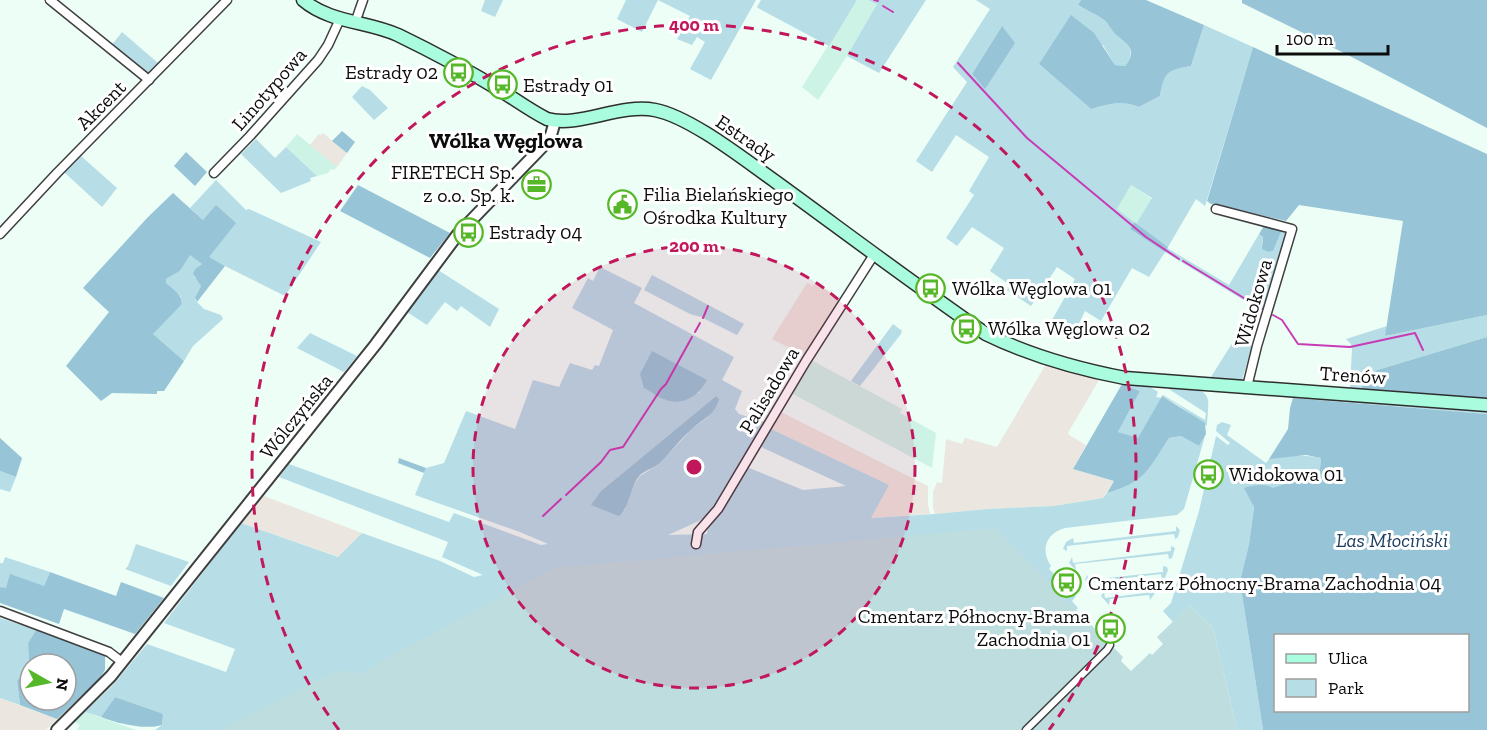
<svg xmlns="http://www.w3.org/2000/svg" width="1487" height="730" font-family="'Zilla Slab',serif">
	<rect width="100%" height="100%" fill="#ecfef6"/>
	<g fill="#ebe7e0">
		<polygon points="323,133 347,153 337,167 309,146 319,134 320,135"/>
		<polygon points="807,283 813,286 816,283 833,293 837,300 840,299 804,355 772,339"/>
		<polygon points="1046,364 1099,380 1068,433 1069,435 1086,445 1073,469 1114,481 1103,498 1054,506 987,509 935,514 933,508 933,492 937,482 942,483 946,439 962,444 965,438 997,447"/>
		<polygon points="781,412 928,486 928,504 930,514 870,518 888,485 769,428"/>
		<polygon points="264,496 362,533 339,557 241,523"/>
		<polygon points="0,698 57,719 46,730 0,730"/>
	</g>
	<g fill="#cdf3e6">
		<polygon points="857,0 868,0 877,4 847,56 818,100 802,87"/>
		<polygon points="297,134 337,167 334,170 331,169 328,173 317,176 286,147"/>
		<polygon points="1131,185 1152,199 1136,224 1117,209"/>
		<polygon points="811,360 902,409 900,413 936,433 932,468 791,393"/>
		<polygon points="85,712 136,730 77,730 80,725 74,722"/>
	</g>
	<g fill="#b7dde7" fill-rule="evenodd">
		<polygon points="485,0 503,0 495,17 481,11"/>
		<polygon points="626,0 756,0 711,80 690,69 705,42 697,37 692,45 677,39 690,16 658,0 642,32 617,19"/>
		<polygon points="761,0 857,0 829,46 758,8 757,7"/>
		<polygon points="868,0 926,0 879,73 847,56 877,4"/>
		<path d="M976,0H1081L1078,5C1086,10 1096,14 1104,20C1109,24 1112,31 1116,35C1128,45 1137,50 1125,66L1115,65L1103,45L1039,64L1091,109C1109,104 1121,100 1139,107L1160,96C1164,71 1166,70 1191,66L1204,25L1253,47L1205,206L1196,199L1168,247L1136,224L1152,198L1131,185L1117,209L1134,222L1130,229L1165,251L1167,248L1229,285L1259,234L1263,237L1262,243L1269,252L1273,251L1282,230L1286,234L1263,312L1165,252L1149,277L1132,268L1101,321L1085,311L1075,332L1052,320L1075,279L1057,267L1031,306L1007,290L1010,285L990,271L1004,248L972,227L957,246L946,238L974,195L969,191L989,157L956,135L932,172L916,161L967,82L953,67L990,9ZM1002,26L985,88L972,74Z"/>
		<polygon points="122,32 158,63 148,73 146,74 111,46"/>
		<polygon points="362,86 370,90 388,108 374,120 352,97"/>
		<polygon points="256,139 275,158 286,147 317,176 310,178 311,181 281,193 241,154"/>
		<polygon points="81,156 117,188 102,207 64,172"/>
		<polygon points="216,180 246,210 249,209 321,242 285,296 209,258 203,220 190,208"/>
		<polygon points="190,254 202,264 195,269 194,277 199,281 201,286 195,300 204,309 221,315 223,319 193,346 184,361 153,334 165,320 181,297 165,283 166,279 180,271"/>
		<path d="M600,267L642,288L634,303L734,357L722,380L742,391L735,409L739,414L765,422L712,512L699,521L668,535L707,534L709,521L747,467L803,490L846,486L759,446L769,428L889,485L871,518L935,514L987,509L1054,506L1103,498L1107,493C1146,482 1148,470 1169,438L1181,436L1199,446L1205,436L1184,509L1177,515L1065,528C1046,533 1040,550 1051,566L1049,569L1060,580L1056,584L1058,586L1062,582L1076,596L1072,601L1078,608L1062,624L268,730H155L162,725L163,716L161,713L115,697L101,717L85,712L112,686L147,644L226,672L235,649L164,623L241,523L338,557L362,533L440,561L474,577L483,575L442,557L448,542L279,477L289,464L449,522L454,513L541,545L548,544L520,532L415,495L426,468L444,463L466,411L515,429L533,380L559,387L570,363L592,370L595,365L599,366L613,330L572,308L588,278L593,281ZM644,387L701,392L665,400ZM716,396L708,417L692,429L659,464L640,476L632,487L624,511L601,491Z"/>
		<polygon points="438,270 499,309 490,327 461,306 457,311 445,302 427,325 407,312"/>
		<polygon points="652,275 744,324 737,335 701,317 690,314 644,290"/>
		<polygon points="1487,315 1487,337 1364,374 1487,399 1487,401 1347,390 1347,388 1350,388 1352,349 1351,344 1346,339 1387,326 1385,336"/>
		<polygon points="893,324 902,331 901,334 860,386 851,381"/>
		<polygon points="310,333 357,356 344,372 297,348"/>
		<polygon points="1236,337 1252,346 1242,380 1211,377"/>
		<polygon points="1129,382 1147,385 1158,392 1156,397 1161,398 1138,439 1118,432 1140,391 1127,386"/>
		<path d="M1164,386C1176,387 1205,384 1208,400C1209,408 1207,418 1207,426L1178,405L1162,396L1163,395L1205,420L1206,413Z"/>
		<polygon points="1280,394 1487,408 1487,414 1293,398 1279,396"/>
		<path d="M1222,422L1231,425L1227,435L1266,463L1269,459C1287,456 1303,454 1321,458L1319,480L1290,482L1273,489L1254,506L1249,544L1240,581L1263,730H1237L1213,628L1190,605L1173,622L1163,611L1171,603L1199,511L1216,436L1228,445L1230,443L1216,431L1217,425Z"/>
		<polygon points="0,471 16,477 10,492 0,489"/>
		<polygon points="1176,526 1180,530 1178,537 1175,539 1174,534 1067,546 1067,551 1063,549 1066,542 1073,538 1074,543 1176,531"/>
		<polygon points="136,544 189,562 171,586 125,569 128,566"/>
		<polygon points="1171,546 1175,548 1172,558 1169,559 1168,554 1075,564 1076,570 1069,563 1072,557 1073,563 1171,551"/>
		<polygon points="5,557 50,572 44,586 6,589 0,587 0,563 3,563"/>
		<polygon points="1163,566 1167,567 1168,570 1165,578 1162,579 1161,574 1093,582 1093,587 1086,582 1085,579 1088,575 1089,580 1163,572"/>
		<polygon points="1152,587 1156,587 1157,590 1150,600 1149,595 1110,599 1109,605 1101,596 1104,592 1105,598 1153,592"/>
		<polygon points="0,618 36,630 28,643 29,666 17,681 20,705 0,698"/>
	</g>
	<g fill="#97c5d7" fill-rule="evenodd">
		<path d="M1081,0H1146L1204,25L1191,66C1167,70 1164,72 1160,96L1139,107C1121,100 1109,104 1091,109L1039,64L1071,15L1094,33L1115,65L1125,66C1138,50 1128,45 1116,35C1111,30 1109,24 1104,20C1096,14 1086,10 1078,5Z"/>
		<polygon points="1242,0 1487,0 1487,128 1346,54 1242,3"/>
		<polygon points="1002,26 1015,43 985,89 972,74"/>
		<polygon points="1253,47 1487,154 1487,315 1385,336 1403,221 1299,205 1286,221 1211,204 1207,201"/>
		<polygon points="342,131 355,142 347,153 332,141"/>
		<polygon points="186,152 207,172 195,186 174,166"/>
		<polygon points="358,185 450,233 430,258 340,211"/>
		<path d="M173,193L203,220L216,205L236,223L209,257L225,266L197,302L195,298L201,286L193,274L195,269L202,264L190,255L180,271L166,279V283C172,289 184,295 181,305L153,334L184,361L164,391H157V394L112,393L101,401L66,366L109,312L83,288L148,217Z"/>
		<polygon points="1134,222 1168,247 1165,252 1130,229"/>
		<polygon points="1265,224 1282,230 1273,251 1269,252 1262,249 1263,237 1259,234"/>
		<polygon points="1487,337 1487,399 1362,389 1364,374"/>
		<path d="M652,351L707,380C699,395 684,406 666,400C658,398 651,391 644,388L640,374Z"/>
		<path d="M1122,384L1140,391L1118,432L1138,438L1162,396L1205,423L1206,434L1199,446L1181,436L1169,438C1148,470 1146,482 1107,493L1114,481L1073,469Z"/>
		<path d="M716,396L719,399C715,415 703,419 692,429C680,439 671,452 660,463C654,468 646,470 640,475C629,487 631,505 619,516L591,505L601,491Z"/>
		<path d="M1293,398L1487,414V730H1263L1240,581L1249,544L1254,507L1244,488C1254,485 1264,483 1273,488L1290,482L1319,480L1321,458L1306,455L1269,459L1288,429L1290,408ZM1276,636H1468V710H1276Z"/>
		<polygon points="0,438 22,458 16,477 0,471"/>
		<polygon points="399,458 426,468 424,473 398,463"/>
		<polygon points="50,572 116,596 121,582 164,598 135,634 64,609 59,624 0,603 0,587 6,588 10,574 44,586"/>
		<path d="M36,630L105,653V670L100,678L57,719L20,705L17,681L29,666L28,643ZM30,664H66V700H30Z"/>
		<path d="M115,697L161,713L163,715L162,725C145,730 119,724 101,717Z"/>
	</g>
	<polygon fill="#bedddf" points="995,528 1123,657 1121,661 1131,671 1150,653 1152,655 1163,644 1157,637 1190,605 1213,628 1237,730 219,730 338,670 358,674 554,568"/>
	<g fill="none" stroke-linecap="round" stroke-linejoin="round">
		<g stroke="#c83cb6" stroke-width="2">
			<polyline points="874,0 878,1"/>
			<polyline points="883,6 893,12"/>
			<polyline points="958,63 1027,138 1146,237 1179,259"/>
			<polyline points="1183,261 1262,309"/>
			<polyline points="1273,315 1282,320 1298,344 1350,347 1415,333 1423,350"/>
			<polyline points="703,318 708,306"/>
			<polyline points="695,332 700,323"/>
			<polyline points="566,495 601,462 610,450 623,447 661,389 666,384 692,337"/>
			<polyline points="543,516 561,499"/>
		</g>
		<defs>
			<polyline id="pedestrian" points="1026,730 1107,650 1110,645"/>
			<g id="minor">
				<polyline points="50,0 149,80"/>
				<polyline points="355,23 363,0"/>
				<polyline points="214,173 250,136 318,60 328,45 340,19"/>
				<polyline points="1216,209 1292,229 1257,346 1247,387"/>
				<polyline points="0,234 57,173 227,0"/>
				<polyline points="696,544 698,532 718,509 806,361 875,253"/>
				<polyline points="0,611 109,652 122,662"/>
			</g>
			<polyline id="tertiary" points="57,730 111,676 376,344 458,234 545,144 551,135 555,121"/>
			<path id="secondary" d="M303,0C330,23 367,21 398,35C433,52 467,70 500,90C516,100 531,111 547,119C579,128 620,103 655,110C691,117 746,161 776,182C846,233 915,285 986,334C1029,355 1078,369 1125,378L1487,405"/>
		</defs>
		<use href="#pedestrian" stroke="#3f3f3f" stroke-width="9"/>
		<use href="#minor" stroke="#3f3f3f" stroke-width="11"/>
		<use href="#tertiary" stroke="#3f3f3f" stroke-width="14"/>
		<use href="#secondary" stroke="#2e2e2e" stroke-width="15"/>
		<use href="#pedestrian" stroke="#fff" stroke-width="6"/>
		<use href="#minor" stroke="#fff" stroke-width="8"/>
		<use href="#tertiary" stroke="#fff" stroke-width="10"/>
		<use href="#secondary" stroke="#a9fcdd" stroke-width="12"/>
	</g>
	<circle cx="694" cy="467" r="221" fill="#c2185b" fill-opacity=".12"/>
	<g fill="none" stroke="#c2185b" stroke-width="3" stroke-dasharray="10 8">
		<circle cx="694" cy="467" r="221"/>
		<path d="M339 730A442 442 0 1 1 1049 730"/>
	</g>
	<defs>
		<symbol id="bus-ring" viewBox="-11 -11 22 22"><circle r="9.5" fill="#fff" stroke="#56b729" stroke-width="1.5"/><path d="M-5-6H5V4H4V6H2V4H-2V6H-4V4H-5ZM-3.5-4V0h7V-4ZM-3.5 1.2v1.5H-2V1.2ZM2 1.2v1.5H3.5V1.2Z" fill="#56b729"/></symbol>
		<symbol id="office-ring" viewBox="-11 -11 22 22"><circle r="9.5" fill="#fff" stroke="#56b729" stroke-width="1.5"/><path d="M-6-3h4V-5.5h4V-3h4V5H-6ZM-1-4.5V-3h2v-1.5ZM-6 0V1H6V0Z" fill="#56b729"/></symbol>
		<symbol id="civic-ring" viewBox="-11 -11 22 22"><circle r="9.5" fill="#fff" stroke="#56b729" stroke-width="1.5"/><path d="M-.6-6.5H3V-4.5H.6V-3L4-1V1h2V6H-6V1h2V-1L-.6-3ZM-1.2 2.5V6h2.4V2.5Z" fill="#56b729"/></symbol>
	</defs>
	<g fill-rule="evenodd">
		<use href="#bus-ring" x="442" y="56" width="33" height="33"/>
		<use href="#bus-ring" x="486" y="68" width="33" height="33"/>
		<use href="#office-ring" x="520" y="168" width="33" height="33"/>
		<use href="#civic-ring" x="606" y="188" width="33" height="33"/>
		<use href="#bus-ring" x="452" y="216" width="33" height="33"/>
		<use href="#bus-ring" x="914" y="272" width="33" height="33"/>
		<use href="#bus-ring" x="950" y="312" width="33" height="33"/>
		<use href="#bus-ring" x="1192" y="458" width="33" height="33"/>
		<use href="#bus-ring" x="1050" y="566" width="33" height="33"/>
		<use href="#bus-ring" x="1094" y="612" width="33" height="33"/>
	</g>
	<g text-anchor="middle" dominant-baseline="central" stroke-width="6" stroke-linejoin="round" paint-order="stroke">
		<g font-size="20" fill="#0c0c0c" stroke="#fff" text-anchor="start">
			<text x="438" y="72" text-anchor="end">Estrady 02</text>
			<text x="523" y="85">Estrady 01</text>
			<text x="515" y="172" text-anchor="end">FIRETECH Sp.<tspan x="515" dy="23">z o.o. Sp. k.</tspan></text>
			<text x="643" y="194">Filia Bielańskiego<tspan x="643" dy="23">Ośrodka Kultury</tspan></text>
			<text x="489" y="232">Estrady 04</text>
			<text x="952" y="288">Wólka Węglowa 01</text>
			<text x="988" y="328">Wólka Węglowa 02</text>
			<text x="1229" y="474">Widokowa 01</text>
			<text x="1088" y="583">Cmentarz Północny-Brama Zachodnia 04</text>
			<text x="1090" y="616" text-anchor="end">Cmentarz Północny-Brama<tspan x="1090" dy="23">Zachodnia 01</tspan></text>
		</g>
		<g font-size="20" fill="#0c0c0c" stroke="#fff">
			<text transform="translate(269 89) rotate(-49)">Linotypowa</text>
			<text transform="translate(101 105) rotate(-45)">Akcent</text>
			<text transform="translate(746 138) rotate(34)">Estrady</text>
			<text transform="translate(1253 303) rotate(-74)">Widokowa</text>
			<text transform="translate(1353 375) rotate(4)">Trenów</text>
			<text transform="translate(769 390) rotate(-59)">Palisadowa</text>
			<text transform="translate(296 416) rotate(-51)">Wólczyńska</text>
		</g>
		<g font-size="20" font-style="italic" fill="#1f3f61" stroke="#fff">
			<text x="1392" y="540">Las Młociński</text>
		</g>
		<g font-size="22" font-weight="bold" fill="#0c0c0c" stroke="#fff">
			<text x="506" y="140">Wólka Węglowa</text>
		</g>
	</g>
	<circle cx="694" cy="467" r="9" fill="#c2185b" stroke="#fff" stroke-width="3"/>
	<g font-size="18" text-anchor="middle" font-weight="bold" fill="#c2185b" stroke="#fff" stroke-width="6" stroke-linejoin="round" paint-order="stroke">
		<text x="694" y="31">400 m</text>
		<text x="694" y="252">200 m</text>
	</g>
	<rect x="1274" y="634" width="195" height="78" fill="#ffffff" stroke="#9e9e9e" stroke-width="1.5"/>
	<rect x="1286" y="654" width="30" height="9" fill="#a9fcdd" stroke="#9e9e9e" stroke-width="1.5"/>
	<text x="1328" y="664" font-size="18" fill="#0c0c0c">Ulica</text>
	<rect x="1286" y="679" width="30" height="18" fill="#b7dde7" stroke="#9e9e9e" stroke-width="1.5"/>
	<text x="1328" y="694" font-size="18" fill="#0c0c0c">Park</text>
	<g transform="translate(48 682) rotate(99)"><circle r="28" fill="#ffffff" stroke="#9e9e9e" stroke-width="1.5"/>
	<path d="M0-4.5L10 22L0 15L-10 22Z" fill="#56b729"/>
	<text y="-9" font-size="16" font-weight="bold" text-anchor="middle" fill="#0c0c0c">N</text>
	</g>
	<path d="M1277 45v9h111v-9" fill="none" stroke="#0c0c0c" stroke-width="3"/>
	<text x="1286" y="45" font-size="18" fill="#0c0c0c" stroke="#ffffff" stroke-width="4.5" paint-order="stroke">100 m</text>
</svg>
